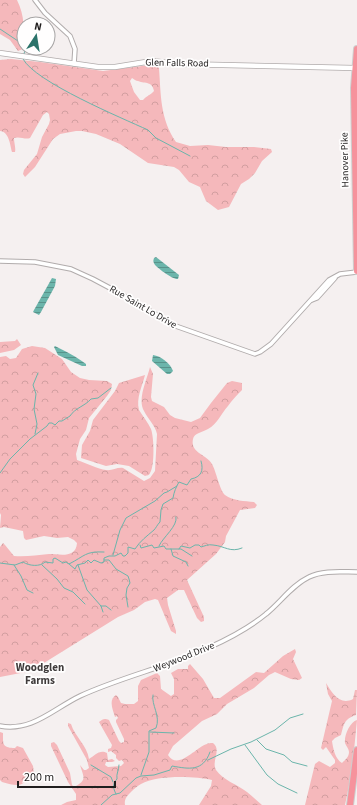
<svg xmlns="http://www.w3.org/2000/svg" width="357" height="805" font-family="'Source Sans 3',sans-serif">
	<defs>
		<pattern id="forest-crowns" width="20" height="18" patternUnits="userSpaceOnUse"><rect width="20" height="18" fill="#f5b8bb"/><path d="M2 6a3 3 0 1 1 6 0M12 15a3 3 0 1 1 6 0" fill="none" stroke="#d29ea0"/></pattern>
		<pattern id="water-rules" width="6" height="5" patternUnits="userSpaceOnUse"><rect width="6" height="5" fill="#6bb5ab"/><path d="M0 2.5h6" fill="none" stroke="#58938b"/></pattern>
	</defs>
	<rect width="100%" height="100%" fill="#f5f0f0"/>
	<g fill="url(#forest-crowns)" fill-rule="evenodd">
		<path d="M0,0H17C25,16 24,30 24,48H25L18,51L10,40L0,34Z"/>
		<path d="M11,59L40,62L103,71L150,65L157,66L159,68C161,95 160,119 176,142L190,146L208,145L226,147H254L271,149L272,152L262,161L255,173L249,179L241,184L229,207L218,210L206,201L200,187L189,182L179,170L174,167L148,163L120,144L96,134L82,131H76L60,134L53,139L35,167L25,177L23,174L24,170L37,154L42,137L49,124L50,120L49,114L47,112L43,115L30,138C25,140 20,136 14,138C14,143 16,148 15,152H12C10,144 9,132 0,131V60ZM132,78C134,79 136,81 138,81C146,84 152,81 154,91C151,95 146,96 143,100H140L134,92L130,81Z"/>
		<polygon points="17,339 21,345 14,350 0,353 0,342 15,341"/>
		<path d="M32,346L45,348L62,359L71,372L80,378L89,380L107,381L112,384L111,390L107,396L89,418L86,430L80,439L76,454L77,460C86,463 98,469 106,470C112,471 117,467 123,468L144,481L150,478L155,471L157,434C155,425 148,419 144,411C137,399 147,380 150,367L153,374L151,397L152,401L164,407L170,415L175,418L191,422L200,418L211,403L227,383L232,381L242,383V390C237,395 232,400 228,406C221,414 217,424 208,429C203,432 194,433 193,439C190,453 206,454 212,464C216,471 220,491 225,495C233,501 245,501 254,502L257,505L255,508L240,510L226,536L225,542L216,554L187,580L204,617V621L201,622L197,618L184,590H178L167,598L168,605L176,631V634L171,631L158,600L155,599L145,602L134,610L118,617L31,671L0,677V547L3,543L5,545L14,556C26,557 37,555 49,554C59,554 76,559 77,543L74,540L68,537L57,538L44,536L26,540L24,538L23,531L4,527L0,528L1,515L0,513V357L6,356L10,359L16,358L22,349Z"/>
		<path d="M145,375C142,387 136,398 139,410C143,416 148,423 151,429C154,437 155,466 150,473C149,476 147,475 145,476L129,466L117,464L106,466L81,458L82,445L90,431L93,420L115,391L119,383Z"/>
		<path d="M295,649L296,652L293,659L302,678L299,680L291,679L275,672L269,675L254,688L227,704L217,714L202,721L173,746L168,755C178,771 196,747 207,744C207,743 212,743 213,743C222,750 211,761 216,770C223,780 238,785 247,792C252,796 257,801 262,805H199L211,786L212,780C194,776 157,775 141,784C137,786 134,789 131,792C127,796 124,799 125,805H61L67,802L76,800V794L68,782L51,746V743L54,742L57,745L70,773L72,785L74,787C87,780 84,778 80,765L84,770H86L89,768L87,760L68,726V723L71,724C75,737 87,745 89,759C95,755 100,749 107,753L108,760L112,759L115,761L112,762H106L105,765L108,767L121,766L124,763L122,760L119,761L116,758V755L111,751L108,752V749L111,748L112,745L99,722C103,719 104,718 109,720L119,741L121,743L124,742V739L116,722V720L118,718L117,716L115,717C113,710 108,700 116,695L118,697L121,703L125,704H134L138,701V686L141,680L157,673L160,676L161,689L171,696L174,694V679L171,673L178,669H188V666L190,664L203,679L214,698H220L256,672L264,673L283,656Z"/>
		<path d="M326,683C332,693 340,706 353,699L355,690H357L356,715C344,719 344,724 341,735L335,738L332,741C333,748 335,759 342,763C345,760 349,757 349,752C349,749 346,746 345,743C344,735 350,722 357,720L352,771L345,805H305L315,764L319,761L330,767L335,763V760L326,747L323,750L321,748L332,701L328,694Z"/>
		<path d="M0,732L3,733C3,744 2,748 15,748L17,746L23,748L33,766L34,773C22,787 19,787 2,782L0,780Z"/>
	</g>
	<g fill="url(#water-rules)">
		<path d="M156,257L179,275L178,279C173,280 159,269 155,265C153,262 153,261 154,258Z"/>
		<polygon points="52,278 56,279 55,286 41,312 39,315 33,312 34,310"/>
		<path d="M55,346C65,351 77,357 86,364V366H82L58,355L54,347Z"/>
		<path d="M153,355C161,356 170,363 173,371L170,374H167L152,361Z"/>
	</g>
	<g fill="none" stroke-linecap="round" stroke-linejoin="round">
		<g stroke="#6bb5ab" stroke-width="1">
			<polyline points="0,29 21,43 25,50 24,54"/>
			<path d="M23,59C35,82 122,118 148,130L156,138L190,156"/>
			<polyline points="35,434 37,424 34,409 36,394 33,385 38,373"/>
			<path d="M0,473L10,459L30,439L47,426L49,423H52L55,425L59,421H62L70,416C75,408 85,406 91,399L98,398L111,388"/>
			<polyline points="140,545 141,548 152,545 154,548 164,546 166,549 181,549 192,556"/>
			<path d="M159,546C163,537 178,526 176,517"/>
			<polyline points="171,549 173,556 186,562 188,566"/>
			<path d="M179,549L181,546L190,548L195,545H199L201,547C205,546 208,544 213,545C225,546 230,553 242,548"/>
			<polyline points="113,555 120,530 126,518 155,501 164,493 167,492 177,486"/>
			<polyline points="104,560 109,560 116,569 128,576 129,579 130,583 127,588 126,595 128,607"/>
			<path d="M0,563L15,565L23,562C29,566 40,567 45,562L53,563V559L55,558L63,563L66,562L69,564C85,556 85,551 104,552"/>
			<path d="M69,564L75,569L77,565L85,563L88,560L91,563L94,560L101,563L104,562V558L109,556H115L121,553L123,556H125L128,553V547L135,549C140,541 147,536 154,530C156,528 157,525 160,522L161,510L163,504L173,498C174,492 176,487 179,482L187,485L191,479C201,477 204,471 201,461"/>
			<polyline points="14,565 21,576 27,590 33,593"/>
			<polyline points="42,565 57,579 64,588 73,592 85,604"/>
			<polyline points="78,565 87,590 101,606 103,612"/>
			<polyline points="101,606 106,606 111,610"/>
			<polyline points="150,732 174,733"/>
			<polyline points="257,740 266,749 284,755 292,762 307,766"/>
			<polyline points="245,745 267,775 278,784 297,793"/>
			<polyline points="208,760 231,749 251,742 275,730 290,718 303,714"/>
			<polyline points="91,765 111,777 113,782"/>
			<path d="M141,775L149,752V731L156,728C161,716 151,705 153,695"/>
			<path d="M116,794C113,788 112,784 117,779C116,774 119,770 119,765"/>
			<path d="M101,805L112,795L120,793L136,778L141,776L154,775L170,770L172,766C189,769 203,772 210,752"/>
		</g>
		<defs>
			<g id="minor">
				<polyline points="35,0 45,13 70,36 75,49 74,64"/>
				<polyline points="0,261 35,262 71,269 93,279 123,295 152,312 170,324 255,354 260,352 271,344 329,280 340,274 357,272"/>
				<polyline points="312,300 317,298 335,278"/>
				<path d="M0,726C32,732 53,709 80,696C121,677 167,667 208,648C228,639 249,628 266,614C280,603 292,585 309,577C323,570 341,572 357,572"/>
			</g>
			<polyline id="tertiary" points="0,53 98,67 115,67 152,61 179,64 355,68"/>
			<g id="trunk">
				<polyline points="357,49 354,88 357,271"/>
				<polyline points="350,805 357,750"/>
			</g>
		</defs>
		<use href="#minor" stroke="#b1acac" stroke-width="5.5"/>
		<use href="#tertiary" stroke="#b1acac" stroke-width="6"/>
		<use href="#trunk" stroke="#cecece" stroke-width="8"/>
		<use href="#minor" stroke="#fff" stroke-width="3.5"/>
		<use href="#tertiary" stroke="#fff" stroke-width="4.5"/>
		<use href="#trunk" stroke="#f6929c" stroke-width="6"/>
	</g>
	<g text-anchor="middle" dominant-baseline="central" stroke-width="3.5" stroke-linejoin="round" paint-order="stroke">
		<g font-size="10" fill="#201e1e" stroke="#fffefe">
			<text transform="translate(177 63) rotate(1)">Glen Falls Road</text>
			<text transform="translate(345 160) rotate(-91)">Hanover Pike</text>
			<text transform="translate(143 307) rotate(30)">Rue Saint Lo Drive</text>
			<text transform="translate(184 657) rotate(-22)">Weywood Drive</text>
		</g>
		<g font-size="11" font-weight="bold" fill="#403c3c" stroke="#fffefe">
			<text x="40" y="667">Woodglen<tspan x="40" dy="13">Farms</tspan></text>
		</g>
	</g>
	<g transform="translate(36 36) rotate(12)"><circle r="19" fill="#fffefe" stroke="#a6a4a4"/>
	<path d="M0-3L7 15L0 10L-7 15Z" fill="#2b736a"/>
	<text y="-6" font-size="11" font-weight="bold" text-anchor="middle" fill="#201e1e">N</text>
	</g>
	<path d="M18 781v6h97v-6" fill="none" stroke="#201e1e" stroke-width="2"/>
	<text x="24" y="781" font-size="12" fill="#201e1e" stroke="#fffefe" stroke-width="3" paint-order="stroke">200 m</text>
</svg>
